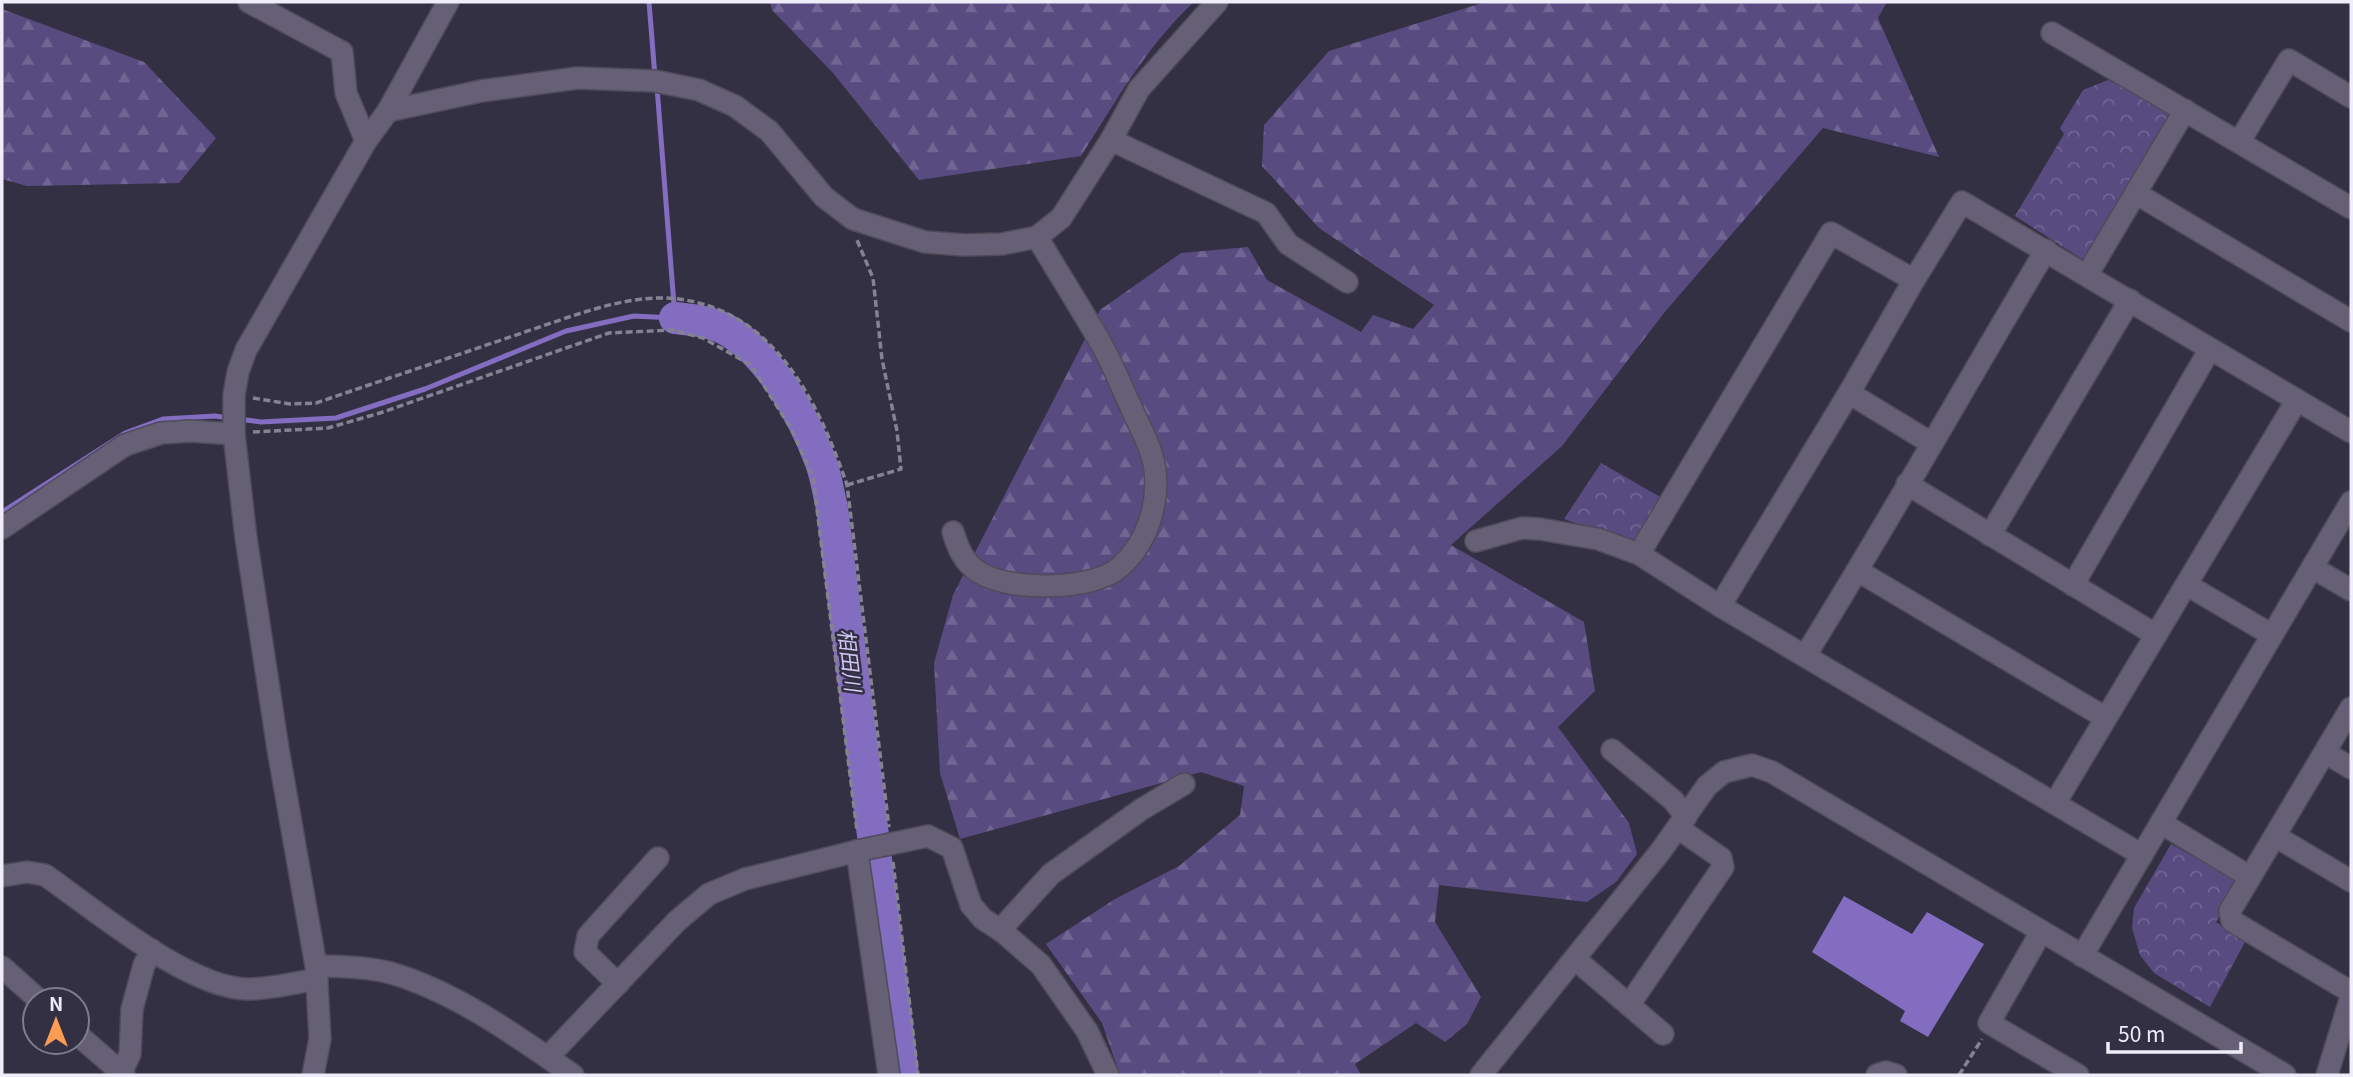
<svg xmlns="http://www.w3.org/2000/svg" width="2353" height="1077" font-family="Georgia,'Noto Sans JP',serif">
	<defs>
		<pattern id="forest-firs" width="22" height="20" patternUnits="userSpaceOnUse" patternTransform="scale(1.75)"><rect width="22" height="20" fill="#584b80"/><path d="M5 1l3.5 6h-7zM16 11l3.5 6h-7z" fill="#706593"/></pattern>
		<pattern id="park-crowns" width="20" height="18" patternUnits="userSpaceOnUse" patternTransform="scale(1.75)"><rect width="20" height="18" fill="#584b80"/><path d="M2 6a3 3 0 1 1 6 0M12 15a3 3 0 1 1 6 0" fill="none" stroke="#706593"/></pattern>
	</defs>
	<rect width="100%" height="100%" fill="#343043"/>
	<g fill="url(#forest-firs)">
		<path d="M770,2H1194C1147,45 1115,103 1081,156L919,180L833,73L772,10Z"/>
		<polygon points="1485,2 1887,2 1878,18 1939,157 1823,128 1664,313 1562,446 1451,545 1584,622 1595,691 1558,727 1629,823 1637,854 1616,882 1587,902 1439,885 1435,922 1481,997 1467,1024 1445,1042 1416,1023 1355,1064 1361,1075 1120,1075 1102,1023 1046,944 1115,899 1179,866 1240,815 1244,786 1201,772 960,839 940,773 934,663 953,595 1100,310 1181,253 1248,247 1267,280 1361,332 1373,315 1413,329 1434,305 1319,228 1262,166 1264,125 1329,51"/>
		<polygon points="2,9 144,62 216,138 179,183 27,186 2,179"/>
	</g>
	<g fill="url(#park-crowns)">
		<polygon points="2108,80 2173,112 2085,261 2015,216 2064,134 2060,128 2083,90"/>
		<polygon points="1601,463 1662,498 1634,543 1564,519"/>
		<polygon points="2171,844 2239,882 2216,922 2245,942 2210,1007 2154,973 2140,955 2132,928 2134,908"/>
	</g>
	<polygon fill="#836dc1" points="1844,896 1912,934 1927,912 1984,944 1928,1037 1900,1021 1905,1011 1812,952"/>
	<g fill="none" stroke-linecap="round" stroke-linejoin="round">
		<g stroke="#836dc1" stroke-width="5">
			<polyline points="649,2 655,77"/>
			<polyline points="238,419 261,422 336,418 425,389 566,331 634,316 675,318 657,87"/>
			<polyline points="2,512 125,433 163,419 215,416 228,418"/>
		</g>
		<path stroke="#836dc1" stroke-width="32" d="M675,318C692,320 711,321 727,330C770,355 803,415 820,460C826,475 828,492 832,508L903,1075"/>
		<defs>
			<g id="minor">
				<polyline points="249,2 342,52 346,93 366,141"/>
				<path d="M448,2L388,111L366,141L246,350L238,372L234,395V434L246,538L278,749L316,966C341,966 367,967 391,973C456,992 518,1037 573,1075"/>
				<polyline points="2052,33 2351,208"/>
				<polyline points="388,111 481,91 578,78 655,81 699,90 735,106 769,131 824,197 853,219 925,242 964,245 1002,244 1037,237 1061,218 1111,140 1139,89 1217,2"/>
				<polyline points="1111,140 1266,213 1288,244 1347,282"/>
				<polyline points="2239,142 2289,60 2351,97"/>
				<polyline points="2137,194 2351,321"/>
				<polyline points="2087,275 2185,110"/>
				<polyline points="1849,393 1931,443"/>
				<polyline points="1907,484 2156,635"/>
				<polyline points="2,528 125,445 161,433 190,431 234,434"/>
				<path d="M953,532C958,548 963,561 977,571C1007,592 1093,591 1120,567C1147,543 1159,505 1155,470C1152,447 1139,426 1130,405C1121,386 1113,365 1103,347C1082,310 1059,274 1037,237"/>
				<polyline points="1990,535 2130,300"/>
				<polyline points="1476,541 1522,528 1540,529 1598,539 1639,554 1720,606 2142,855"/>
				<polyline points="1639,554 1831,233 1914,280 1962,202 2351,432"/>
				<polyline points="2313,568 2351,590"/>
				<polyline points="1858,571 2106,718"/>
				<polyline points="2073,585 2210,349"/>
				<polyline points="2187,585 2272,635"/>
				<polyline points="1720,606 1849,393 1914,280"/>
				<path d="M1805,656C1888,523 1965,385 2046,250"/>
				<polyline points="2351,708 2230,911 2232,921 2351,992"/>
				<polyline points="1612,750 1673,800 1686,817"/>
				<polyline points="2326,753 2351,768"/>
				<polyline points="2055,803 2297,400"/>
				<polyline points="2161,823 2250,877"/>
				<polyline points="2275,836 2351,881"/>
				<polyline points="857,851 889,1075"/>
				<path d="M2,876L27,872L45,875C94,909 189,989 248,989C271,989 295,983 317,979"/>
				<polyline points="1000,930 1051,874 1142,809 1184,784"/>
				<polyline points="2041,932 1989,1023 2078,1075"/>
				<polyline points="2082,956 2351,502"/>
				<polyline points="1575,959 1663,1034"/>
				<polyline points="2,967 39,1000"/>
				<polyline points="618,984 585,952 588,936 658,858"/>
				<polyline points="1629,1005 1723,867 1721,858 1678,828"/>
				<polyline points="77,1034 124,1075"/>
				<polyline points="548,1057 677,921 709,894 745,879 857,851 928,836 952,848 971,905 983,919 1003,932 1041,965 1087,1031 1108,1075"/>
				<polyline points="120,1075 130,1054 132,1009 144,965 152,950"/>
				<polyline points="313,1075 320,1039 316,966"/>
				<polyline points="1481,1075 1660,852 1707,786 1724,772 1752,765 1772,772 2285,1075"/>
				<polyline points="1877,1075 1886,1072 1896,1075"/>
				<polyline points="2327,1075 2351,997"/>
			</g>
		</defs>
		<use href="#minor" stroke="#4f4b5b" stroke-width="24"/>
		<g stroke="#858292" stroke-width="3.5" stroke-dasharray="7 3.5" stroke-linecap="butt">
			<path d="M253,398L290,404L316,403L569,317C606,305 646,293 685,300C777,315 820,406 847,485L889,827"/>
			<polyline points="253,432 328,428 380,413 609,333 672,330 703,338 751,365 792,430 813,477 857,831"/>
			<polyline points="847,485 901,469 897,431 882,359 873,278 857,240"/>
			<polyline points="893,862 918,1075"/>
			<polyline points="1959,1075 1982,1039"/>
		</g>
		<use href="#minor" stroke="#656076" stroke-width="21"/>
	</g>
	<g text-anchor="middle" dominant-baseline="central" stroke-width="5" stroke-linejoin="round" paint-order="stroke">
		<g font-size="21" font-style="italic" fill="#d1c7f5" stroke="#343043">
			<text transform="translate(851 660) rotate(83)">相田川</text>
		</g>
	</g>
	<rect width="2353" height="1077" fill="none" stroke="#efedfa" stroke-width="7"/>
	<g transform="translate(56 1021)"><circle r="33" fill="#343043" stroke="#7f7c8c" stroke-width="2"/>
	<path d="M0-5L12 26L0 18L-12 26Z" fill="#fc9d53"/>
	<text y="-10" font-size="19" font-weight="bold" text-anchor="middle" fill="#efedfa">N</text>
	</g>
	<path d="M2108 1042v10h133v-10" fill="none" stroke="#efedfa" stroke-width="3.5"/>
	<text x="2118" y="1042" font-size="21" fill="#efedfa" stroke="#343043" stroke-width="5" paint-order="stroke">50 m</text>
</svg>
